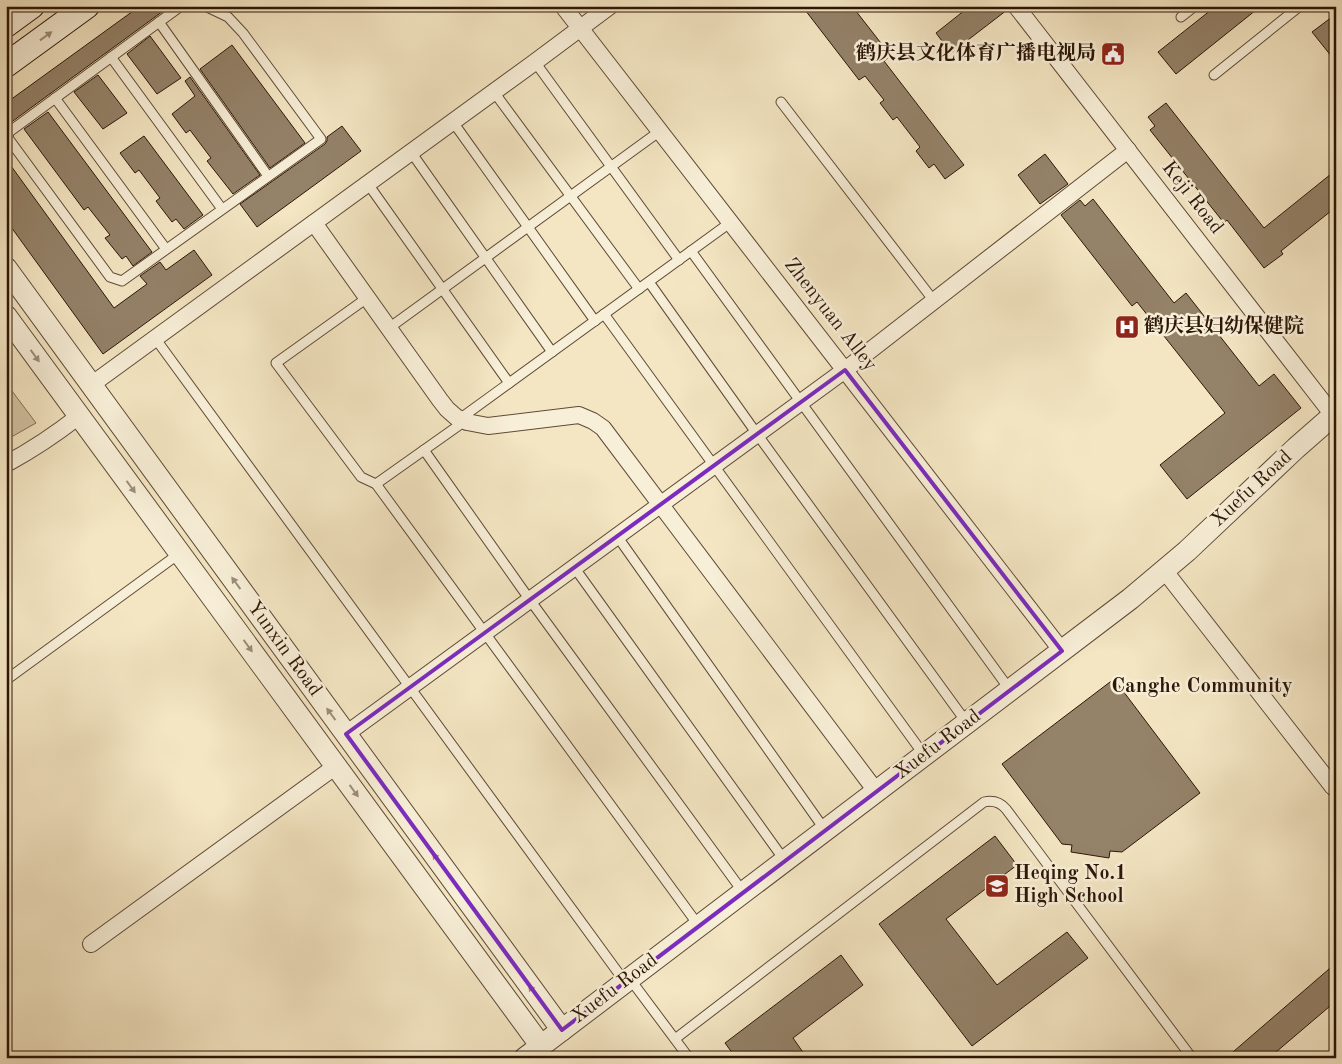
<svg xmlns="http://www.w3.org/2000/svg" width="1342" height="1064" font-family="'Old Standard TT','Noto Serif SC',serif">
	<rect width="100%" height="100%" fill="#f4e6c3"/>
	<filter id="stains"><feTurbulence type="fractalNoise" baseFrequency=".004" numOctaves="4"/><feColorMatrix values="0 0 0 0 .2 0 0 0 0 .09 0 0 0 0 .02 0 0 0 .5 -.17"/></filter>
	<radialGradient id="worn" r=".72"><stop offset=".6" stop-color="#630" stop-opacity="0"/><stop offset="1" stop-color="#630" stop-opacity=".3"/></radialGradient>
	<polygon fill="#d2c3a3" stroke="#7f6c55" points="6,383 36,423 6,440"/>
	<g fill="#948269" stroke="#2c1607">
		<polygon points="140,6 170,6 6,126 6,103"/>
		<polygon points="802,6 852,6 891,56 884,61 964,165 945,179 934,164 929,168 916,151 920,147 897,117 893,120 880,103 884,100 865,76 859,80"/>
		<polygon points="970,6 1006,6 1007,10 951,53 936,33"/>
		<polygon points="1216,6 1261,6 1176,74 1158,52"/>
		<polygon points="1336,14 1336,62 1312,32"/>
		<polygon points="150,36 181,78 157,94 127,54"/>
		<polygon points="232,45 305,143 270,168 200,69"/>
		<polygon points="98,75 127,113 103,129 74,92"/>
		<polygon points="190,77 260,175 233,194 207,161 211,158 190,130 186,133 172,114 195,96 185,81"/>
		<polygon points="1166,103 1264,228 1336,170 1336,207 1281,251 1283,254 1264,268 1227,220 1224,223 1150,130 1155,126 1148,117"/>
		<polygon points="48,112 152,252 133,266 126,256 122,259 105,238 110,235 88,207 84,210 24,129"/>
		<polygon points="342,126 361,151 257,227 240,204 325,144 327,141 327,137"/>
		<polygon points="144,136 203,215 184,229 176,219 172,222 156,201 160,198 139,170 135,173 120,153"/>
		<polygon points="1045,154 1068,184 1040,204 1018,175"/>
		<polygon points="6,159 114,308 147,284 140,276 160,262 166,270 194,250 212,275 103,354 6,220"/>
		<polygon points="1093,199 1174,303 1186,293 1259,386 1274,374 1301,408 1187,499 1160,465 1225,413 1137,302 1132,306 1061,215 1080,200 1085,206"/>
		<polygon points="1114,679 1200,793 1122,852 1110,851 1109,858 1071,852 1072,845 1062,844 1002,764"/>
		<polygon points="995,836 1017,865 946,919 997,985 1067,932 1088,958 972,1046 879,924"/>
		<polygon points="841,955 863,985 793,1038 807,1058 736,1058 725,1043"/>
		<polygon points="1336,963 1336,1001 1269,1058 1226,1058"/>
	</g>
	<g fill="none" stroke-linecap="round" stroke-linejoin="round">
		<defs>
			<g id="service">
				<polyline points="181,6 9,132 8,138 110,277 122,281 321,139 243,33 228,17 205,6"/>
				<polyline points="1181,17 1195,6"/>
				<polyline points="159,22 268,176"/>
				<polyline points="111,57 222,209"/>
				<polyline points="535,62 679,260"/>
				<polyline points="1214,75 1300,6"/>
				<polyline points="494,92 639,289"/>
				<polyline points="55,98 166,249"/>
				<polyline points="781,102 934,301"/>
				<polyline points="453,122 595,321"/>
				<polyline points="411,152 552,352"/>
				<polyline points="368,184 509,383"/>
				<polyline points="691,251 1010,690"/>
				<polyline points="649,282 757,434 967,723"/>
				<polyline points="367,298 276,363 361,477 376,484 699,926"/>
				<polyline points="604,314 924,755"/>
				<polyline points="389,328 660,131"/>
				<polyline points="155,338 625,982"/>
				<polyline points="461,418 731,222"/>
				<polyline points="424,450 530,600 743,892"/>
				<polyline points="376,484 465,421"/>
				<polyline points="617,536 825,830"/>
				<polyline points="574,567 785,861"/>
				<polyline points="6,680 180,553"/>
				<polyline points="630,979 689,1058"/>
				<path d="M675,1039L984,802C993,800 1000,802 1006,809L1192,1058"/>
			</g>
			<g id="minor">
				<polyline points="563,6 1062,651"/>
				<polyline points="1016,6 1333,415"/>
				<polyline points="314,223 440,400 447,409 456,417 467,422 488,426 579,415 593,421 603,428 876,791"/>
				<polyline points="91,385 535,62 610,6"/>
				<path d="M6,464C32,450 56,434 79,416"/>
				<polyline points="1164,570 1333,787"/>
				<polyline points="346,734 845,370 1128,150"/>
				<polyline points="91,944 336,766"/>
			</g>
			<g id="tertiary">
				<polyline points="6,268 562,1030"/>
				<polyline points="6,316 541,1046"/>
				<polyline points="525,1058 1130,599 1187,551 1296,448 1336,413"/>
			</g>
			<g id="secondary">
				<polyline points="6,25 32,6"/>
				<polyline points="6,65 87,6"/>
			</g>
		</defs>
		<use href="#service" stroke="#5e4a36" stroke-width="11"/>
		<use href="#minor" stroke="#5e4a36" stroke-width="18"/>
		<use href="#tertiary" stroke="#5e4a36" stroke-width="23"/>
		<use href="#secondary" stroke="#2c1607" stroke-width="26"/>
		<use href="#service" stroke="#f8efd8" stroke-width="9"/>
		<use href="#minor" stroke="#f8efd8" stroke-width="16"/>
		<use href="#tertiary" stroke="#f8efd8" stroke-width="21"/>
		<use href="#secondary" stroke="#f8efd8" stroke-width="24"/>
	</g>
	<defs><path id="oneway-solid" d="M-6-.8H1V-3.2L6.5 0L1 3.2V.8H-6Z" transform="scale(1.25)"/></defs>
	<g fill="#9c8d7a">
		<use href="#oneway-solid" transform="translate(46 36) rotate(-36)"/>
		<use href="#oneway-solid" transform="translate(35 356) rotate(54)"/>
		<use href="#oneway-solid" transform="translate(131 487) rotate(54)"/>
		<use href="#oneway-solid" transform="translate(236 583) rotate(-126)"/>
		<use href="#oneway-solid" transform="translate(248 646) rotate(54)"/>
		<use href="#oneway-solid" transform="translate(331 714) rotate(-126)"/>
		<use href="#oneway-solid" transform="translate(354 791) rotate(54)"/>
		<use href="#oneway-solid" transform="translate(437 859) rotate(-126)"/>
		<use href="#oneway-solid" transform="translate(533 991) rotate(-126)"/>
	</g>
	<path fill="none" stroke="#7b2cbf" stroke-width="4" stroke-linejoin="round" d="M845,370L1062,651L562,1030L346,734Z"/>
	<defs>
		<symbol id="civic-square" viewBox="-11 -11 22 22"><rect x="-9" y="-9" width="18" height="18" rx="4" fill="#8f2418" stroke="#f8efd8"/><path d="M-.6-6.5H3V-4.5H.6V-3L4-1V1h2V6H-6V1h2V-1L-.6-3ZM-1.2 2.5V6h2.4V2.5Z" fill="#fff"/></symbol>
		<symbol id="hospital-square" viewBox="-11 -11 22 22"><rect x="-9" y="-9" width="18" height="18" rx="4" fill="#8f2418" stroke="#f8efd8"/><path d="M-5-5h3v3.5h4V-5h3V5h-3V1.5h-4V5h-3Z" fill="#fff"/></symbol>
		<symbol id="school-square" viewBox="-11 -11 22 22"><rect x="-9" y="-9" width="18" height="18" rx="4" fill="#8f2418" stroke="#f8efd8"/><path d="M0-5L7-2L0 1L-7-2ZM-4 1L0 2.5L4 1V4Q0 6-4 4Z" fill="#fff"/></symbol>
	</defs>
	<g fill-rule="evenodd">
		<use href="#civic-square" x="1099" y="40" width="28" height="28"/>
		<use href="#hospital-square" x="1113" y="313" width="28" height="28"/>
		<use href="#school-square" x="983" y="872" width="28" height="28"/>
	</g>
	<g text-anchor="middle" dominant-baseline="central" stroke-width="5" stroke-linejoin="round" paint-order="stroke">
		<g font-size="20" font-weight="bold" fill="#2c1607" stroke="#f8efd8" text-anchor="start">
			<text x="1096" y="54" text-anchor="end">鹤庆县文化体育广播电视局</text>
			<text x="1144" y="327">鹤庆县妇幼保健院</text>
			<text x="1014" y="874">Heqing No.1<tspan x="1014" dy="23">High School</tspan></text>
		</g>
		<g font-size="20" fill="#2c1607" stroke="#f8efd8">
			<text transform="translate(1192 198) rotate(52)">Keji Road</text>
			<text transform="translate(830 315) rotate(52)">Zhenyuan Alley</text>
			<text transform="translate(1252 489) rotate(-43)">Xuefu Road</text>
			<text transform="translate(284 649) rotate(54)">Yunxin Road</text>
			<text transform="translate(938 745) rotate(-37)">Xuefu Road</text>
			<text transform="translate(615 989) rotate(-37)">Xuefu Road</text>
		</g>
		<g font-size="21" font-weight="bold" fill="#2c1607" stroke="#f8efd8">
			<text x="1202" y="686">Canghe Community</text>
		</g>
	</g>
	<rect width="1342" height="1064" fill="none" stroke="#f4e6c3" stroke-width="25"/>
	<rect x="8" y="8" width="1327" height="1049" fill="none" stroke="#2c1607" stroke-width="2.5"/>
	<rect x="12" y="12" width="1317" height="1039" fill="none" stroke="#2c1607"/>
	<rect width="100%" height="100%" filter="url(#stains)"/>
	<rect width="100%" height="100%" fill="url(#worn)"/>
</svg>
